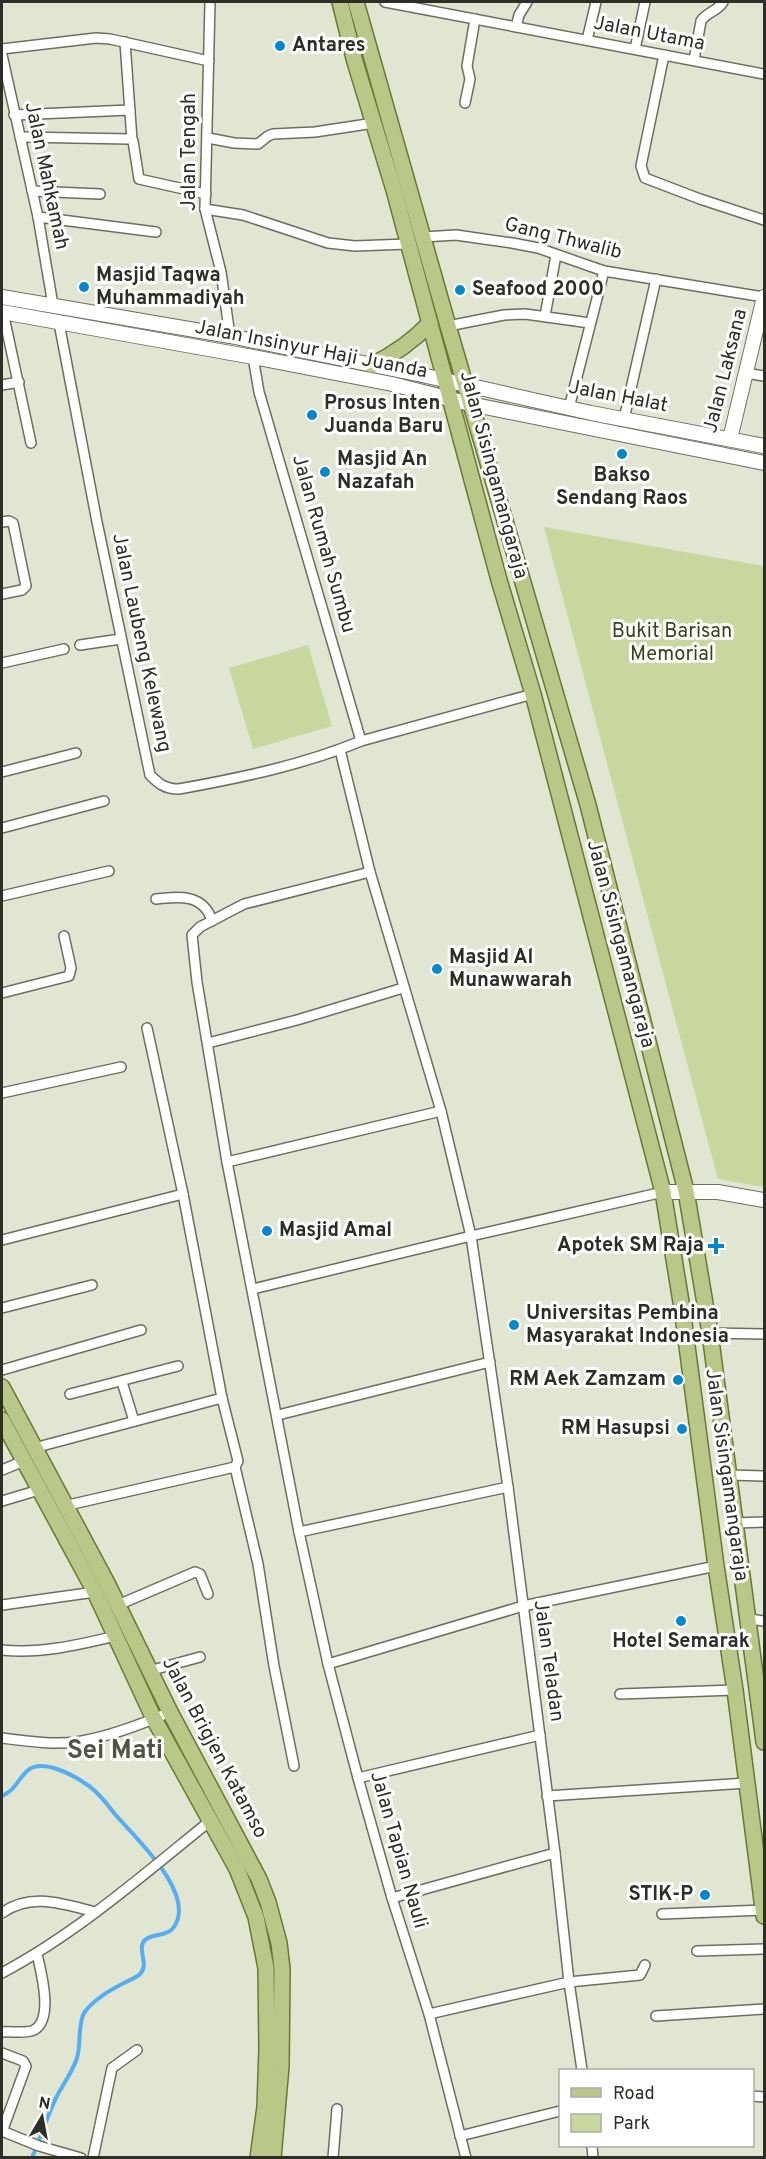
<svg xmlns="http://www.w3.org/2000/svg" width="766" height="2159" font-family="Overpass,sans-serif">
	<rect width="100%" height="100%" fill="#e0e6d2"/>
	<g fill="#c7d79d">
		<polygon points="544,527 764,566 764,1187 718,1179"/>
		<polygon points="308,645 332,726 253,749 229,668"/>
	</g>
	<g fill="none" stroke-linecap="round" stroke-linejoin="round">
		<path stroke="#56aef0" stroke-width="4" d="M2,1796C15,1790 17,1781 27,1771C42,1757 75,1776 89,1786C99,1793 107,1804 114,1813C134,1837 197,1893 174,1927C167,1937 153,1933 145,1940C136,1949 150,1964 140,1974C136,1978 129,1980 124,1983C110,1990 93,2000 84,2013C78,2023 81,2045 77,2058C72,2073 63,2084 56,2098C47,2117 40,2138 32,2158"/>
		<defs>
			<g id="street">
				<polyline points="210,2 205,209 221,272 230,336"/>
				<polyline points="385,2 764,74"/>
				<polyline points="516,27 519,15 527,2"/>
				<polyline points="587,40 596,2"/>
				<polyline points="125,42 132,140"/>
				<polyline points="2,49 96,38 110,39 209,61"/>
				<polyline points="635,49 645,2"/>
				<polyline points="2,55 38,217 53,305"/>
				<polyline points="664,55 641,166 645,178 700,199 764,220"/>
				<path d="M694,60L701,21C707,12 718,11 723,2"/>
				<polyline points="465,103 470,79 467,66 475,19"/>
				<polyline points="14,115 130,110"/>
				<polyline points="20,137 130,139 133,141 139,179 206,194"/>
				<polyline points="208,138 234,143 258,144 268,136 273,134 315,132 374,123"/>
				<polyline points="32,191 100,194"/>
				<polyline points="205,209 243,215 328,243 355,246 407,244"/>
				<polyline points="38,217 156,232"/>
				<polyline points="423,237 456,235 512,243 538,248 604,271 764,297"/>
				<polyline points="3,312 31,443"/>
				<polyline points="545,316 556,255"/>
				<path d="M59,323L97,522L150,775C159,784 165,789 179,789C240,778 303,765 361,741L533,694"/>
				<polyline points="448,326 504,315 525,314 590,323"/>
				<polyline points="253,357 259,392 361,741"/>
				<polyline points="746,373 764,376"/>
				<polyline points="2,385 19,382"/>
				<polyline points="569,408 604,271"/>
				<polyline points="624,419 656,279"/>
				<polyline points="2,522 9,521 13,523 26,586 22,590 2,594"/>
				<polyline points="80,645 121,639"/>
				<polyline points="2,663 64,649"/>
				<polyline points="340,750 370,872 441,1111 471,1236 508,1487 555,1853 569,1982 582,2070"/>
				<polyline points="2,772 76,753"/>
				<polyline points="2,828 104,801"/>
				<polyline points="2,896 109,871"/>
				<path d="M156,899C179,896 204,894 212,921"/>
				<polyline points="2,993 69,976 71,968 64,936"/>
				<polyline points="147,1028 183,1194 222,1398 238,1461 235,1467 258,1564 274,1666 294,1766"/>
				<polyline points="208,1043 297,1020 403,988"/>
				<polyline points="2,1093 121,1067"/>
				<polyline points="227,1162 441,1111"/>
				<polyline points="2,1240 183,1194"/>
				<polyline points="253,1289 471,1236 663,1192"/>
				<polyline points="2,1308 92,1285"/>
				<polyline points="710,1333 764,1334"/>
				<polyline points="2,1370 141,1330"/>
				<polyline points="122,1382 134,1421"/>
				<polyline points="70,1394 178,1366"/>
				<polyline points="278,1415 490,1362"/>
				<polyline points="34,1448 222,1398"/>
				<polyline points="2,1470 24,1461"/>
				<polyline points="729,1475 764,1476"/>
				<polyline points="2,1501 39,1490"/>
				<polyline points="64,1506 235,1467"/>
				<polyline points="736,1523 764,1522"/>
				<polyline points="299,1532 227,1162 197,982 192,935 200,927 244,904 370,872"/>
				<polyline points="2,1605 95,1592"/>
				<polyline points="118,1605 195,1572 200,1574 208,1594"/>
				<polyline points="750,1619 764,1621"/>
				<path d="M2,1650C41,1654 78,1645 116,1636"/>
				<polyline points="328,1664 523,1606 716,1566"/>
				<polyline points="149,1671 200,1657"/>
				<polyline points="620,1694 735,1690"/>
				<path d="M2,1738C26,1741 52,1745 76,1742C109,1737 140,1725 170,1712"/>
				<polyline points="358,1778 540,1735"/>
				<polyline points="547,1796 747,1783"/>
				<polyline points="392,1898 555,1853"/>
				<path d="M2,1913C31,1892 63,1904 95,1912"/>
				<polyline points="662,1914 764,1910"/>
				<polyline points="697,1951 764,1949"/>
				<path d="M2,1973C77,1933 143,1875 210,1821"/>
				<polyline points="429,2014 569,1982 640,1975 645,1965"/>
				<polyline points="656,2016 764,2009"/>
				<path d="M2,2032C11,2031 26,2034 34,2030C54,2019 41,1972 37,1954"/>
				<polyline points="2,2053 23,2061 26,2066 2,2132"/>
				<polyline points="752,2096 764,2097"/>
				<polyline points="2,2131 39,2146 81,2158"/>
				<polyline points="460,2136 560,2111"/>
				<polyline points="592,2146 593,2158"/>
				<polyline points="93,2158 112,2068 137,2050"/>
				<polyline points="333,2158 337,2109"/>
				<polyline points="466,2158 429,2014 392,1898 358,1778 328,1664 299,1532 508,1487"/>
			</g>
			<g id="secondary">
				<polyline points="2,297 230,336 422,375 591,413 764,446"/>
				<polyline points="2,312 253,357 392,384 470,404 764,463"/>
				<polyline points="730,439 764,297"/>
				<polyline points="663,1192 718,1192 764,1200"/>
			</g>
			<g id="primary">
				<polyline points="340,2 355,62 394,190 499,580 533,694 663,1192 682,1308 716,1566 735,1690 764,1916"/>
				<polyline points="356,2 448,326 588,805 686,1191 710,1333 764,1742"/>
				<path d="M372,365C395,354 412,342 430,323"/>
				<polyline points="2,1387 107,1583 170,1712 259,1879 268,1902 279,1943 282,1969 281,2066 273,2158"/>
				<polyline points="2,1420 95,1592 154,1719 237,1869 256,1917 266,1968 267,2049 265,2107 258,2158"/>
			</g>
		</defs>
		<use href="#street" stroke="#6b705e" stroke-width="12"/>
		<use href="#secondary" stroke="#6b705e" stroke-width="16"/>
		<use href="#primary" stroke="#697933" stroke-width="18"/>
		<use href="#street" stroke="#fff" stroke-width="9"/>
		<use href="#secondary" stroke="#fff" stroke-width="14"/>
		<use href="#primary" stroke="#b9c788" stroke-width="15"/>
	</g>
	<g fill="#0686cd" stroke="#fff" stroke-width="2">
		<circle cx="280" cy="46" r="6"/>
		<circle cx="84" cy="287" r="6"/>
		<circle cx="460" cy="290" r="6"/>
		<circle cx="312" cy="415" r="6"/>
		<circle cx="622" cy="454" r="6"/>
		<circle cx="325" cy="472" r="6"/>
		<circle cx="437" cy="969" r="6"/>
		<circle cx="267" cy="1231" r="6"/>
		<path d="M713 1237h6v6h6v6h-6v6h-6v-6h-6v-6h6z"/>
		<circle cx="514" cy="1325" r="6"/>
		<circle cx="678" cy="1380" r="6"/>
		<circle cx="682" cy="1429" r="6"/>
		<circle cx="681" cy="1621" r="6"/>
		<circle cx="705" cy="1895" r="6"/>
	</g>
	<g text-anchor="middle" dominant-baseline="central" stroke-width="6" stroke-linejoin="round" paint-order="stroke">
		<g font-size="20" fill="#2d2f27" stroke="#fff">
			<text transform="translate(649 34) rotate(11)">Jalan Utama</text>
			<text transform="translate(190 152) rotate(-90)">Jalan Tengah</text>
			<text transform="translate(46 176) rotate(78)">Jalan Mahkamah</text>
			<text transform="translate(563 239) rotate(14)">Gang Thwalib</text>
			<text transform="translate(311 350) rotate(11)">Jalan Insinyur Haji Juanda</text>
			<text transform="translate(726 371) rotate(-76)">Jalan Laksana</text>
			<text transform="translate(618 397) rotate(11)">Jalan Halat</text>
			<text transform="translate(493 475) rotate(75)">Jalan Sisingamangaraja</text>
			<text transform="translate(323 544) rotate(74)">Jalan Rumah Sumbu</text>
			<text transform="translate(141 643) rotate(78)">Jalan Laubeng Kelewang</text>
			<text transform="translate(620 944) rotate(75)">Jalan Sisingamangaraja</text>
			<text transform="translate(726 1475) rotate(82)">Jalan Sisingamangaraja</text>
			<text transform="translate(548 1661) rotate(82)">Jalan Teladan</text>
			<text transform="translate(214 1748) rotate(62)">Jalan Brigjen Katamso</text>
			<text transform="translate(398 1850) rotate(74)">Jalan Tapian Nauli</text>
		</g>
		<g font-size="20" font-weight="bold" fill="#2d2f27" stroke="#fff" text-anchor="start">
			<text x="292" y="46">Antares</text>
			<text x="96" y="276">Masjid Taqwa<tspan x="96" dy="23">Muhammadiyah</tspan></text>
			<text x="472" y="290">Seafood 2000</text>
			<text x="324" y="404">Prosus Inten<tspan x="324" dy="23">Juanda Baru</tspan></text>
			<text x="337" y="460">Masjid An<tspan x="337" dy="23">Nazafah</tspan></text>
			<text x="622" y="476" text-anchor="middle">Bakso<tspan x="622" dy="23">Sendang Raos</tspan></text>
			<text x="449" y="958">Masjid Al<tspan x="449" dy="23">Munawwarah</tspan></text>
			<text x="279" y="1231">Masjid Amal</text>
			<text x="704" y="1246" text-anchor="end">Apotek SM Raja</text>
			<text x="526" y="1314">Universitas Pembina<tspan x="526" dy="23">Masyarakat Indonesia</tspan></text>
			<text x="666" y="1380" text-anchor="end">RM Aek Zamzam</text>
			<text x="670" y="1429" text-anchor="end">RM Hasupsi</text>
			<text x="681" y="1642" text-anchor="middle">Hotel Semarak</text>
			<text x="693" y="1895" text-anchor="end">STIK-P</text>
		</g>
		<g font-size="20" fill="#3a441b" stroke="#fff">
			<text x="672" y="632">Bukit Barisan<tspan x="672" dy="23">Memorial</tspan></text>
		</g>
		<g font-size="26" font-weight="bold" fill="#505544" stroke="#fff">
			<text x="115" y="1751">Sei Mati</text>
		</g>
	</g>
	<rect width="766" height="2159" fill="none" stroke="#2d2f27" stroke-width="6"/>
	<rect x="559" y="2069" width="195" height="78" fill="#ffffff" stroke="#abaca9" stroke-width="1.5"/>
	<rect x="571" y="2088" width="30" height="9" fill="#b9c788" stroke="#abaca9" stroke-width="1.5"/>
	<text x="613" y="2099" font-size="18" fill="#2d2f27">Road</text>
	<rect x="571" y="2114" width="30" height="18" fill="#c7d79d" stroke="#abaca9" stroke-width="1.5"/>
	<text x="613" y="2129" font-size="18" fill="#2d2f27">Park</text>
	<g transform="translate(42 2117) rotate(10)" stroke="#ffffff" stroke-width="4.5" paint-order="stroke">
	<path d="M0-4.5L10 22L0 15L-10 22Z" fill="#2d2f27"/>
	<text y="-9" font-size="16" font-weight="bold" text-anchor="middle" fill="#2d2f27">N</text>
	</g>
</svg>
